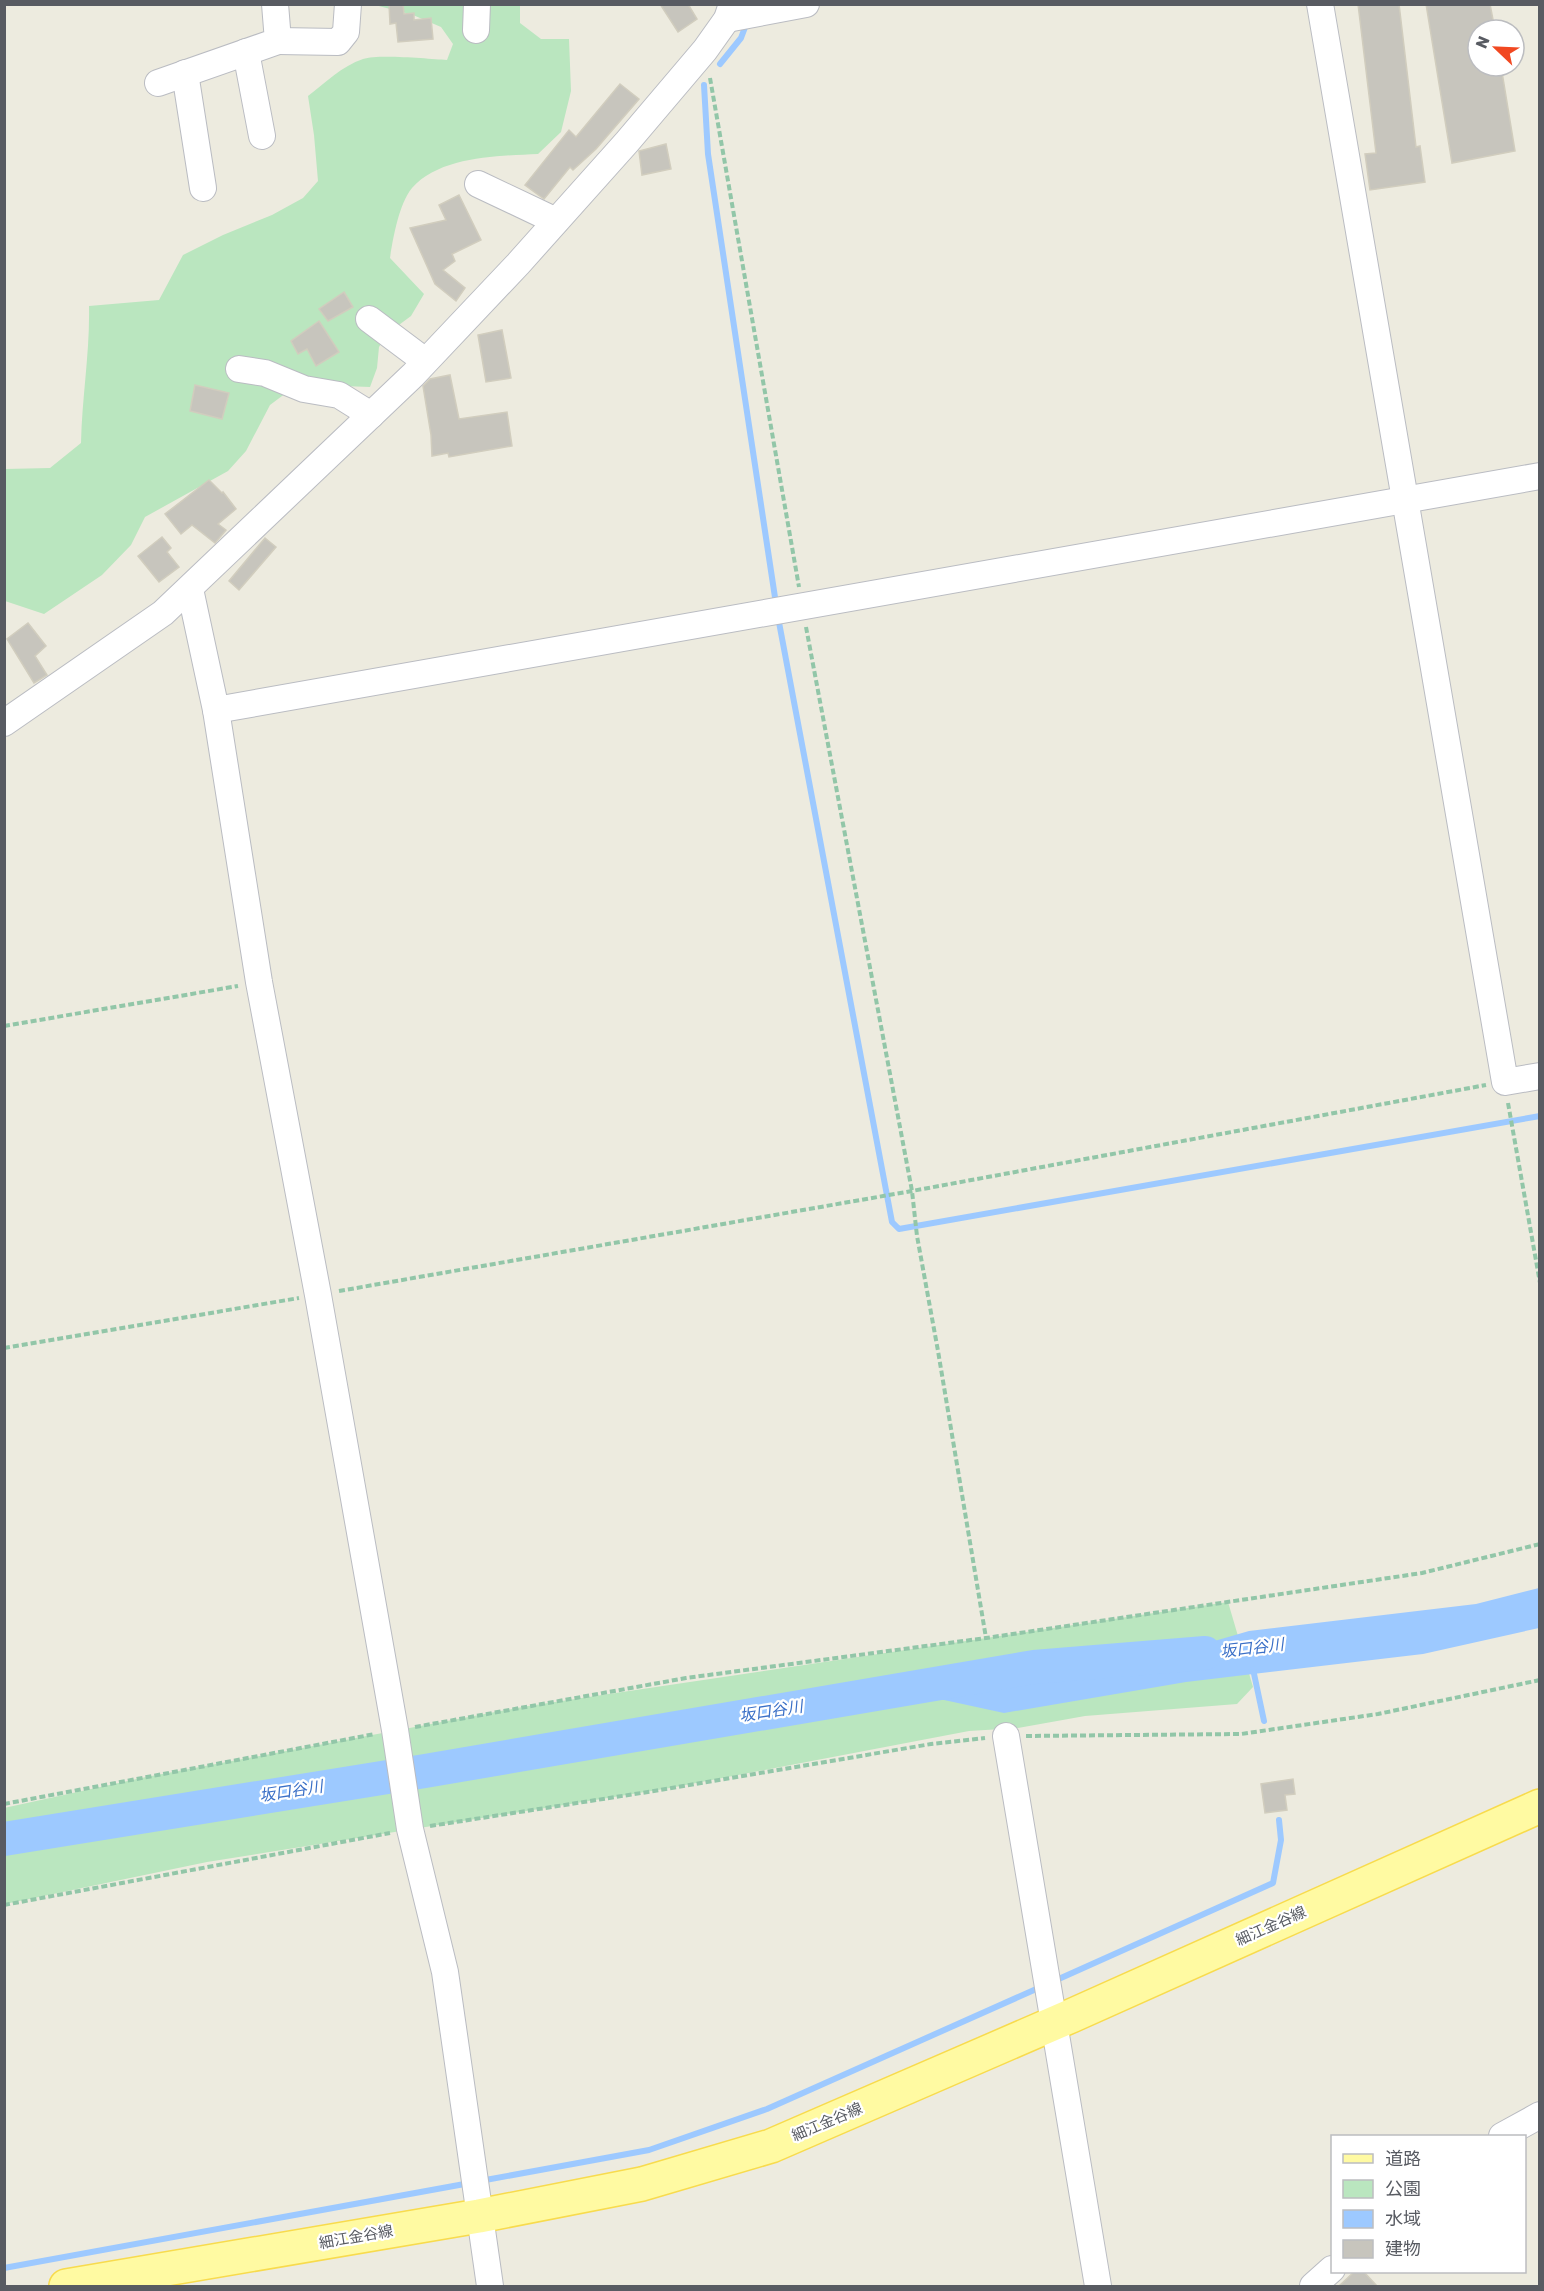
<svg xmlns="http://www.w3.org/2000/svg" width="1544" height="2291" font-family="Rubik,'Noto Sans JP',sans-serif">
	<rect width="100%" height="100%" fill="#edebdf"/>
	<g fill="#bae6bf">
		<path d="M375,5H520V23L541,39H569L571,91L561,132L538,154C498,156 441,156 412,188C399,204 393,238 390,258L424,294L411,316L388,333L379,347L377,368L370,387L343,386L306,378L270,405L246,451L228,471L145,517L131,545L102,575L44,614L5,601V469L50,468L81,443C82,397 90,352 89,306L159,300L183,255L223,235L272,215L303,198L318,181L314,135L308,96C325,83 342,66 363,59C379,54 429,59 447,60L453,44L441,27L413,15Z"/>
		<polygon points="1228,1602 1253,1687 1237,1704 1085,1716 1018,1728 969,1731 670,1788 207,1862 5,1904 4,1808 146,1777 528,1706"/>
	</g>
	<polygon fill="#9dc9ff" points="1539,1588 1539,1628 1423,1654 1186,1682 1004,1713 898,1690 984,1676 1090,1677 1249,1631 1476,1604"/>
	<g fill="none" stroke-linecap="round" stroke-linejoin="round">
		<g stroke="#9dc9ff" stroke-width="6">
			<polyline points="720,64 741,38 747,22"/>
			<polyline points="704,85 708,154 776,604"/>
			<polyline points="778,617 892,1222 899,1229 1540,1116"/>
			<polyline points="1253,1669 1264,1721"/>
			<polyline points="1052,1982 1273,1883 1281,1840 1279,1820"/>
			<polyline points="480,2181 649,2150 767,2109 1043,1986"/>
			<polyline points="4,2268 470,2183"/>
		</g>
		<polyline stroke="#9dc9ff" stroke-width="34" points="4,1839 425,1771 1034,1667 1205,1653"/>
	</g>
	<g fill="#c7c5bd" stroke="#d1cdbe" stroke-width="1.5">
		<polygon points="389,4 403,4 404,14 414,13 414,20 431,18 433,39 398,42 396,23 390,24"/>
		<polygon points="660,4 688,4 697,19 678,32"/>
		<polygon points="1358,4 1399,4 1416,147 1420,146 1425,182 1370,190 1365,154 1376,153"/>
		<polygon points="1426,4 1490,4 1495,30 1478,30 1478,66 1501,66 1515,151 1452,163"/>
		<polygon points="620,84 639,99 596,149 573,170 570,167 544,199 525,185 569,130 576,137"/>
		<polygon points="666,144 671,169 642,175 639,151"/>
		<polygon points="459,195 481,240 452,254 455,261 443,270 465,288 456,301 435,284 410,228 446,220 439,205"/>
		<polygon points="344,292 353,307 328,321 319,309"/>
		<polygon points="319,321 339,352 316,366 307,349 298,354 291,341"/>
		<polygon points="502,330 511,378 486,382 478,335"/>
		<polygon points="450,375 459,419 507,412 512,446 449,457 448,453 432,456 431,435 423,386 430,379"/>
		<polygon points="195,385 229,393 222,419 190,411"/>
		<polygon points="209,480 222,493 223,492 236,509 218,524 226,530 215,543 192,525 181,534 165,514"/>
		<polygon points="162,537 171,548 167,552 179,567 159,582 138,556"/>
		<polygon points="265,538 276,547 239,590 229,581"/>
		<polygon points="28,623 46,646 35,656 47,675 34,683 7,639"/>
		<polygon points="1293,1779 1295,1794 1285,1795 1287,1810 1265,1813 1261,1784"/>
		<polygon points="1355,2271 1363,2271 1377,2286 1339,2286"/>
	</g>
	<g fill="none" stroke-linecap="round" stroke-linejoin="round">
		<defs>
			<g id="minor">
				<polyline points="1320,4 1505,1082 1540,1076"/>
				<polyline points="727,19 806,4"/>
				<polyline points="476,30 477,4"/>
				<polyline points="278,41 338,42 346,32 348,4"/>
				<polyline points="246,52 262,136"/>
				<polyline points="185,73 203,188"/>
				<polyline points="158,83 278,41 275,4"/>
				<polyline points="478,184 556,221"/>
				<polyline points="369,319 425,361"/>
				<polyline points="239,369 265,373 304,389 339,395 371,415"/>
				<polyline points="190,589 216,710 259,982 318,1295 395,1730 410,1829 445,1972 490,2286"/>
				<polyline points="216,710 1540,476"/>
				<polyline points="4,723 163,613 413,375 518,264 627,142 705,50 727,19 732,4"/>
				<polyline points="1006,1736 1098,2286"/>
				<polyline points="1502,2136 1540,2115"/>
				<polyline points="1313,2286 1332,2269"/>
			</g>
			<polyline id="major" points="66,2286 479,2216 642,2184 771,2146 1071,2016 1540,1806"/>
		</defs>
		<use href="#minor" stroke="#babcc2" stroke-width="28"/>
		<use href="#major" stroke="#f8db4d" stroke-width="36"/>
		<g stroke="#92c6a8" stroke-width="4" stroke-dasharray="6 3" stroke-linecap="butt">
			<polyline points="710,78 799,587"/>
			<polyline points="806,627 912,1191 917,1236 938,1351 986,1638"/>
			<polyline points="4,1026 238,986"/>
			<polyline points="1508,1103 1540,1283"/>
			<polyline points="339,1291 912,1191 1486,1085"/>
			<polyline points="4,1348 299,1298"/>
			<polyline points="415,1727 686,1678 986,1638 1422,1573 1540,1544"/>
			<polyline points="1026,1736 1241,1734 1378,1714 1540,1680"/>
			<polyline points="4,1804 375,1734"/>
			<polyline points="430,1826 654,1791 931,1744 985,1738"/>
			<polyline points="4,1905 390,1833"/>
		</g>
		<use href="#minor" stroke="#fff" stroke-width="26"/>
		<use href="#major" stroke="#fffaa2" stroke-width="33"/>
	</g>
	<g text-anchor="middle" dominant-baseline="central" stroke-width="4.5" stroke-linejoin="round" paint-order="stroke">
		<g font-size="15" fill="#585b62" stroke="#fff">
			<text transform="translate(1271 1926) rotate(-24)">細江金谷線</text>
			<text transform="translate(827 2122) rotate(-23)">細江金谷線</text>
			<text transform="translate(356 2237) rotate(-10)">細江金谷線</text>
		</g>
		<g font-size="16" font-style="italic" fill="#3b70c7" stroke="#fff">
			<text transform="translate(1252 1648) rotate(-7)">坂口谷川</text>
			<text transform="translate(771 1711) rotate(-9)">坂口谷川</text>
			<text transform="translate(291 1791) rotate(-9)">坂口谷川</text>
		</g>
	</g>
	<rect width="1544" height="2291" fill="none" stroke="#585b62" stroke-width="12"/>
	<rect x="1331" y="2135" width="195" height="138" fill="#ffffff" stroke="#bcbdc0" stroke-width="1.5"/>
	<rect x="1343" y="2154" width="30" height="9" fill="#fffaa2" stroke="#bcbdc0" stroke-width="1.5"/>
	<text x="1385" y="2165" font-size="18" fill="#585b62">道路</text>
	<rect x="1343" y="2180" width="30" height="18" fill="#bae6bf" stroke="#bcbdc0" stroke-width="1.5"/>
	<text x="1385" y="2195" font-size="18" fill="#585b62">公園</text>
	<rect x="1343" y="2210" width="30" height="18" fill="#9dc9ff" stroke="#bcbdc0" stroke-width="1.5"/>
	<text x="1385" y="2225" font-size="18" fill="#585b62">水域</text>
	<rect x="1343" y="2240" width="30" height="18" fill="#c7c5bd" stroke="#bcbdc0" stroke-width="1.5"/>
	<text x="1385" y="2255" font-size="18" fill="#585b62">建物</text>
	<g transform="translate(1496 48) rotate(293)"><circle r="28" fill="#ffffff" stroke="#bcbdc0" stroke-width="1.5"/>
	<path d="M0-4.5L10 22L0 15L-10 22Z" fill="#f14821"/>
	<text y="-9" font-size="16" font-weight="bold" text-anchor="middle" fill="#585b62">N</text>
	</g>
</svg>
